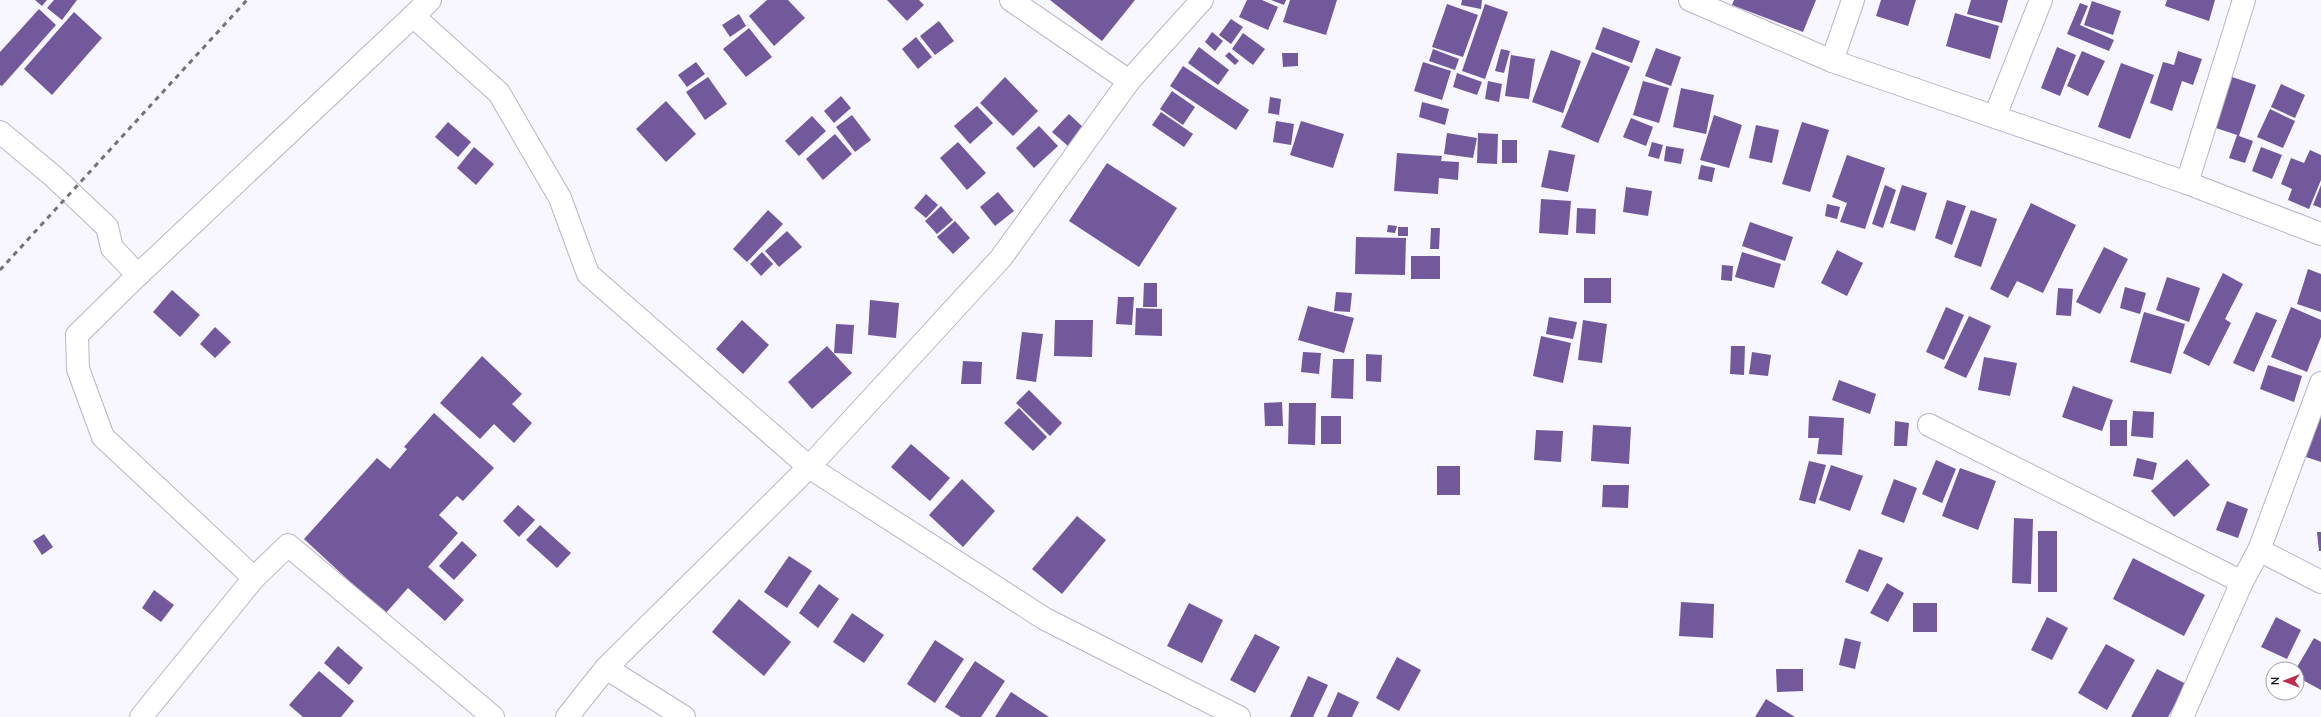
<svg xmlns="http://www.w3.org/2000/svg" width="2321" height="717" font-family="Lato,sans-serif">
	<rect width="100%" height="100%" fill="#f8f6ff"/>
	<g fill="#72599b">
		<polygon points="35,0 47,0 42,6"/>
		<polygon points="54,0 77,0 62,20 47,8"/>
		<polygon points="767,0 788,0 805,18 774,46 749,16"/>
		<polygon points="887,0 919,0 924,5 907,21"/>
		<polygon points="1050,0 1135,0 1102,41"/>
		<polygon points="1247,0 1262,0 1278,7 1268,30 1239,17"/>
		<polygon points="1271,0 1286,0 1284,5"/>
		<polygon points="1290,0 1337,0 1326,35 1283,22"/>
		<polygon points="1462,0 1482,0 1481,9 1461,5"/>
		<polygon points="1734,0 1816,0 1803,32 1732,5"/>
		<polygon points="1881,0 1916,0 1908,26 1876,16"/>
		<polygon points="1971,0 2008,0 2002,23 1967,14"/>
		<polygon points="2167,0 2215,0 2209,21 2165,6"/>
		<polygon points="2092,1 2121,11 2113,35 2084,25"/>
		<polygon points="2080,3 2088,6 2080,25 2114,40 2109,51 2067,34"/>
		<polygon points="1447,4 1478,15 1463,57 1432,47"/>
		<polygon points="1485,4 1508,12 1485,79 1462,71"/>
		<polygon points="39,9 56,25 2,86 0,85 0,52"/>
		<polygon points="74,12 102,38 52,95 24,69"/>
		<polygon points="1955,13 1999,26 1990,59 1946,46"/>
		<polygon points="739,14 746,26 730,37 722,25"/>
		<polygon points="1231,19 1243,27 1231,44 1219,35"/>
		<polygon points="939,21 954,41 935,55 920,36"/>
		<polygon points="1603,27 1640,41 1632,63 1595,49"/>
		<polygon points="749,28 772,57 746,77 723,49"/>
		<polygon points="1212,32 1223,41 1215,51 1205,42"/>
		<polygon points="1243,33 1265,49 1253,65 1232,49"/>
		<polygon points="916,37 932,57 918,69 902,49"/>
		<polygon points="1199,47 1229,70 1218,85 1188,63"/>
		<polygon points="2057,47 2076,55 2060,96 2041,88"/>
		<polygon points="1656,48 1681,57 1671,86 1645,76"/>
		<polygon points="1433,49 1459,59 1455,70 1429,61"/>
		<polygon points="1501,49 1510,51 1504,73 1495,71"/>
		<polygon points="1551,50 1581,61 1563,113 1532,102"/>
		<polygon points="2082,51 2105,61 2088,96 2067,86"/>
		<polygon points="2178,51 2202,59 2193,85 2182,81 2172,111 2150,103 2163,62 2174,65"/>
		<polygon points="1229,52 1239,61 1235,65 1225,56"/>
		<polygon points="1592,52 1630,67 1598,143 1561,127"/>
		<polygon points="1282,53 1298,53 1298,66 1283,67"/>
		<polygon points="1511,55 1535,59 1529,99 1505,96"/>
		<polygon points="696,62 705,74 687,87 678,75"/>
		<polygon points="1423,62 1451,71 1442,100 1414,91"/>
		<polygon points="2121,63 2154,75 2130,139 2098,127"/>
		<polygon points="1183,66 1249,110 1236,130 1170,86"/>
		<polygon points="1457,73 1482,82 1477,95 1453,87"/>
		<polygon points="708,77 727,104 705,120 686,92"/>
		<polygon points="1005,77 1038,111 1013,136 980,103"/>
		<polygon points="2232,77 2256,85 2239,136 2253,141 2245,163 2229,158 2237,135 2216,128"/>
		<polygon points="1488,81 1502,84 1499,102 1485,99"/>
		<polygon points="1643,81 1669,88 1659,123 1633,115"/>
		<polygon points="2281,84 2305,95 2295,118 2271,107"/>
		<polygon points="1681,88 1714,95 1706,134 1673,127"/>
		<polygon points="1172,91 1195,107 1183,125 1160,109"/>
		<polygon points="841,96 851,108 834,123 824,111"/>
		<polygon points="1270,97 1281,99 1279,115 1268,113"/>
		<polygon points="666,101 696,134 666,162 636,129"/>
		<polygon points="1422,102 1449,109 1445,125 1419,117"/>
		<polygon points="977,106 993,123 970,144 954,126"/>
		<polygon points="2270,109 2295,121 2283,148 2257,137"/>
		<polygon points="1161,112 1193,134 1184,147 1152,125"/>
		<polygon points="1069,114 1084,128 1068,146 1052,132"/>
		<polygon points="852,115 871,140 855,152 836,127"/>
		<polygon points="1714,115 1742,125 1729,168 1700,160"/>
		<polygon points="812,116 826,131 799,156 785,141"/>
		<polygon points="1631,118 1653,127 1646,146 1623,137"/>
		<polygon points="1276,121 1294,124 1291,145 1273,142"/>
		<polygon points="1301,121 1344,134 1333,168 1290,155"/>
		<polygon points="448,122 471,142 458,157 435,137"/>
		<polygon points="1802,122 1829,130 1810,192 1782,184"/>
		<polygon points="1756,125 1779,130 1772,163 1749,158"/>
		<polygon points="1039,126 1058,146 1034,168 1016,148"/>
		<polygon points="1447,133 1477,138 1473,158 1444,154"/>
		<polygon points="1478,133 1498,134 1497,164 1477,163"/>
		<polygon points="835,134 852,154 823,180 806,159"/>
		<rect x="1502" y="140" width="15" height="23"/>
		<polygon points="958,142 986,173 967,190 940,158"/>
		<polygon points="1652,142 1663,145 1659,159 1648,156"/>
		<polygon points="1666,146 1684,149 1681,164 1664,161"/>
		<polygon points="474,147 494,164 476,185 457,168"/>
		<polygon points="2261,147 2282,155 2272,179 2252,171"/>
		<polygon points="1549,150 1575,155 1568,192 1541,187"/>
		<polygon points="2310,150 2321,155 2321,180 2309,209 2288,200 2292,189 2281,184 2291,158 2304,163"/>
		<polygon points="1397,153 1442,156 1441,161 1459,162 1458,180 1439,178 1438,194 1394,191"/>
		<polygon points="1847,155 1885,168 1865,229 1840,222 1847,203 1832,197"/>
		<polygon points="1107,163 1177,208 1139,267 1069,221"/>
		<polygon points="1701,165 1715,168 1712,182 1698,179"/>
		<polygon points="1885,185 1896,190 1883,228 1872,224"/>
		<polygon points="1902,185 1927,193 1915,231 1890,223"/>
		<polygon points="2321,185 2321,208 2313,205"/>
		<polygon points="1626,187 1652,191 1648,216 1623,212"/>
		<polygon points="998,192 1014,211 995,226 980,207"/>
		<polygon points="926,194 938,205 926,218 914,208"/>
		<polygon points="1541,199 1571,201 1568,235 1539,233"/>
		<polygon points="1947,200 1966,206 1952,245 1935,238"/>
		<polygon points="2031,203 2076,225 2043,293 2017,281 2008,298 1990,289"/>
		<polygon points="1827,204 1840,207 1837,219 1825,216"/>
		<polygon points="941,206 953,220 937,234 925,221"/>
		<polygon points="1577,208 1596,209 1595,234 1576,233"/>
		<polygon points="768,210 783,224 747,262 733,249"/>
		<polygon points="1971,210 1997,219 1981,267 1954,257"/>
		<polygon points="955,221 970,238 953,254 937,237"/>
		<polygon points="1750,222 1793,237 1785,261 1742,246"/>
		<polygon points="1388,225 1397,226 1395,233 1387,232"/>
		<rect x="1398" y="227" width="10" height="9"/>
		<polygon points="1431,228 1440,228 1439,249 1430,249"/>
		<polygon points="787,231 802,247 779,267 765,251"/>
		<polygon points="1356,237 1406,238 1405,275 1355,274"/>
		<polygon points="2104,247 2128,259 2100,314 2076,302"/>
		<polygon points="1837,250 1863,263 1847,296 1821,283"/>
		<polygon points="762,252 773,264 761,276 750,264"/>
		<polygon points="1742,252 1781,264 1774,288 1735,277"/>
		<rect x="1411" y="256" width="29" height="23"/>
		<polygon points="1722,265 1733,266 1732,281 1721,280"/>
		<polygon points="2308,269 2321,274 2321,312 2297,304"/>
		<polygon points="2223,273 2243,284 2225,319 2231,323 2209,366 2183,353"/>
		<polygon points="2167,277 2200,288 2189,322 2156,310"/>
		<rect x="1584" y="278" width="27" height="25"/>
		<polygon points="1144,283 1157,283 1157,307 1143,307"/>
		<polygon points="2125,287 2146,293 2140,314 2120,308"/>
		<polygon points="2058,288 2073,289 2071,316 2056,315"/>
		<polygon points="172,290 200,315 180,337 153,312"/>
		<polygon points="1336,292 1352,293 1350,312 1334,311"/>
		<polygon points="1118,297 1134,297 1132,325 1116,324"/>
		<polygon points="870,300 899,303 896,338 868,335"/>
		<polygon points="1308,306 1354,318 1344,353 1298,340"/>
		<polygon points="1946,307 1964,315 1944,360 1926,352"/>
		<polygon points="2291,307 2321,320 2321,337 2307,372 2271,357"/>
		<polygon points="1136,308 1162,309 1162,336 1135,335"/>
		<polygon points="2144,312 2185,324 2171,374 2130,362"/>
		<polygon points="2256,312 2277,320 2254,372 2233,363"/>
		<polygon points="1969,316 1991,326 1966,378 1944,368"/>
		<polygon points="1549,317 1577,322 1573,339 1546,334"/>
		<polygon points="742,320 769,345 743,374 716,349"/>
		<polygon points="1055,320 1093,320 1092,357 1054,356"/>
		<polygon points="1583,320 1607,324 1602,363 1578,360"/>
		<polygon points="836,324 854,325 852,354 834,353"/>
		<polygon points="215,327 231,342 215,358 200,344"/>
		<polygon points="1022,332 1043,334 1036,382 1016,379"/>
		<polygon points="1541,336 1571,343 1563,383 1533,376"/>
		<polygon points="827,346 852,373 812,409 788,382"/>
		<polygon points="1731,346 1745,346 1744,375 1730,374"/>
		<polygon points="1303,352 1321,353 1319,374 1301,372"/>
		<polygon points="1752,352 1771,355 1768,376 1749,374"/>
		<polygon points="1366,354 1382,355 1381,382 1366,381"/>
		<polygon points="482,356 522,394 512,404 532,423 514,443 494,424 480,439 440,403"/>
		<polygon points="1984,357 2017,363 2010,396 1978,390"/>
		<polygon points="1333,359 1354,359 1353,399 1331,398"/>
		<polygon points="963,361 982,362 981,384 961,384"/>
		<polygon points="2268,365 2302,376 2294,402 2260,389"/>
		<polygon points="1839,380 1876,394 1870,414 1832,400"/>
		<polygon points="2073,386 2113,400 2102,431 2062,417"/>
		<polygon points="1029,390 1062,423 1050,436 1016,403"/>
		<polygon points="1282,402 1283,426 1265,426 1264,403"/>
		<polygon points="1289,403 1316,403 1315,445 1288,444"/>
		<polygon points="1019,408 1047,437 1033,451 1004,423"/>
		<polygon points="2133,411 2154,412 2153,438 2131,436"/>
		<polygon points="434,413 494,468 463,501 457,496 439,515 458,533 428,567 464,600 445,621 408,588 385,614 304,539 377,458 390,469 407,449 404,447"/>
		<rect x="1321" y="416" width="20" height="28"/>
		<polygon points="1809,416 1844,418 1842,455 1817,454 1819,438 1808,438"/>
		<polygon points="2316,417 2321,418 2321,462 2303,456"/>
		<rect x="2110" y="420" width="17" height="26"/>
		<polygon points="1895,421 1909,423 1907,446 1894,446"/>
		<polygon points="1593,425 1631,427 1629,464 1591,461"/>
		<polygon points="1536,430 1563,431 1561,462 1534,460"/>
		<polygon points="911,444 950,478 930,501 891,467"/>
		<polygon points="2137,458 2157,463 2153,480 2133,476"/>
		<polygon points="2187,459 2210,485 2174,517 2151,491"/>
		<polygon points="1936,460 1956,469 1942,503 1922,494"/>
		<polygon points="1809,461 1826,465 1815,504 1799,500"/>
		<polygon points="1831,465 1863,476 1850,511 1819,500"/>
		<rect x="1437" y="466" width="23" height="29"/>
		<polygon points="1960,468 1996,481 1978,530 1942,516"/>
		<polygon points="962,479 995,511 963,547 929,515"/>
		<polygon points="1894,479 1917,488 1904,523 1881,514"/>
		<polygon points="1603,485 1629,485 1628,508 1602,507"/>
		<polygon points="2227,501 2248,509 2238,538 2216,530"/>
		<polygon points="518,505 535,520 519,537 503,521"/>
		<polygon points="1077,516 1106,540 1062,594 1032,569"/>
		<polygon points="2014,518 2033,519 2031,584 2012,583"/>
		<polygon points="540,525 571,553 557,568 526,540"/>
		<rect x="2038" y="531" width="19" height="61"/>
		<polygon points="2317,532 2321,532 2321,551 2319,551"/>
		<polygon points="44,534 53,547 42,555 33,541"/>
		<polygon points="462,541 477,555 454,580 439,566"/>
		<polygon points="1859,549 1883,558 1868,592 1845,582"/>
		<polygon points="789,556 812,571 787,608 764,592"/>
		<polygon points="2133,558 2205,595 2184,636 2113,599"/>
		<polygon points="1887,583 1904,593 1888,622 1870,613"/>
		<polygon points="819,584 839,599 818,628 799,613"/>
		<polygon points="154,590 174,605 161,622 142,608"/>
		<polygon points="739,599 791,642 764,676 712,632"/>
		<polygon points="1681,602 1714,604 1713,638 1679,636"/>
		<polygon points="1189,603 1223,620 1202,663 1167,646"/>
		<rect x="1913" y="603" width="24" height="29"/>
		<polygon points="852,613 884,635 864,663 833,642"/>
		<polygon points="2047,617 2068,628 2052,660 2031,650"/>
		<polygon points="2276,617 2301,630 2287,659 2261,647"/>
		<polygon points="1255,634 1280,647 1255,693 1230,680"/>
		<polygon points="1845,638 1861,642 1855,669 1839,665"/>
		<polygon points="2314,638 2321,642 2321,690 2297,677 2296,669"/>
		<polygon points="935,640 964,659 935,703 907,684"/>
		<polygon points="2106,644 2135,660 2107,710 2078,693"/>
		<polygon points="338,646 363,668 349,685 324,663"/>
		<polygon points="1397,657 1421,670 1399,711 1376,698"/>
		<polygon points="975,661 1005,681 981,717 961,717 945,707"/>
		<polygon points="1776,669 1803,669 1803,691 1777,692"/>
		<polygon points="2157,669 2186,684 2168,717 2131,717"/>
		<polygon points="319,671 354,701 341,717 303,717 289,705"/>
		<polygon points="1308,676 1328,685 1313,717 1290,717"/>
		<polygon points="1011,692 1049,717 995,717"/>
		<polygon points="1338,692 1359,702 1352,717 1327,717"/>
		<polygon points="1766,699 1795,717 1755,717"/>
	</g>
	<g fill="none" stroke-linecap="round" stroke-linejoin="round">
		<defs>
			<g id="minor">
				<polyline points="1011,0 1129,81"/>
				<polyline points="1690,0 1832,61 2187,183 2321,234"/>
				<polyline points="413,16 499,93 560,198 588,274 809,467 1045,619 1239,717"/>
				<polyline points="1832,61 1853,0"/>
				<polyline points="1995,116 2041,0"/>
				<polyline points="0,132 53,176 107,227 112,248 138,275 77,335 78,369 103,437 254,578"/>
				<polyline points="2187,183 2244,0"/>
				<polyline points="138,275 430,0"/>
				<polyline points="1929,425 2242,582"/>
				<polyline points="2259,550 2321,582"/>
				<polyline points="606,668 684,717"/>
				<polyline points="141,717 254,578 288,545 493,717"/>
				<polyline points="567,717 606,668 809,467 1001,258 1129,81 1202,0"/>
				<polyline points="2182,717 2242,582 2259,550 2321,383"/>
			</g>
		</defs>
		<use href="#minor" stroke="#bab4c9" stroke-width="24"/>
		<use href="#minor" stroke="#fff" stroke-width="22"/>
		<polyline stroke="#747179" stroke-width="3" stroke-dasharray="5 5" stroke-linecap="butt" points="0,270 247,0"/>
	</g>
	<g transform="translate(2285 681) rotate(270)"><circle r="19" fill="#ffffff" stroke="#a19fa3"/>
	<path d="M0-3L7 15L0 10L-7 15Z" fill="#bd2d4e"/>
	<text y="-6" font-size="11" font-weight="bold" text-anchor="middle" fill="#131018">N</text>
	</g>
</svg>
